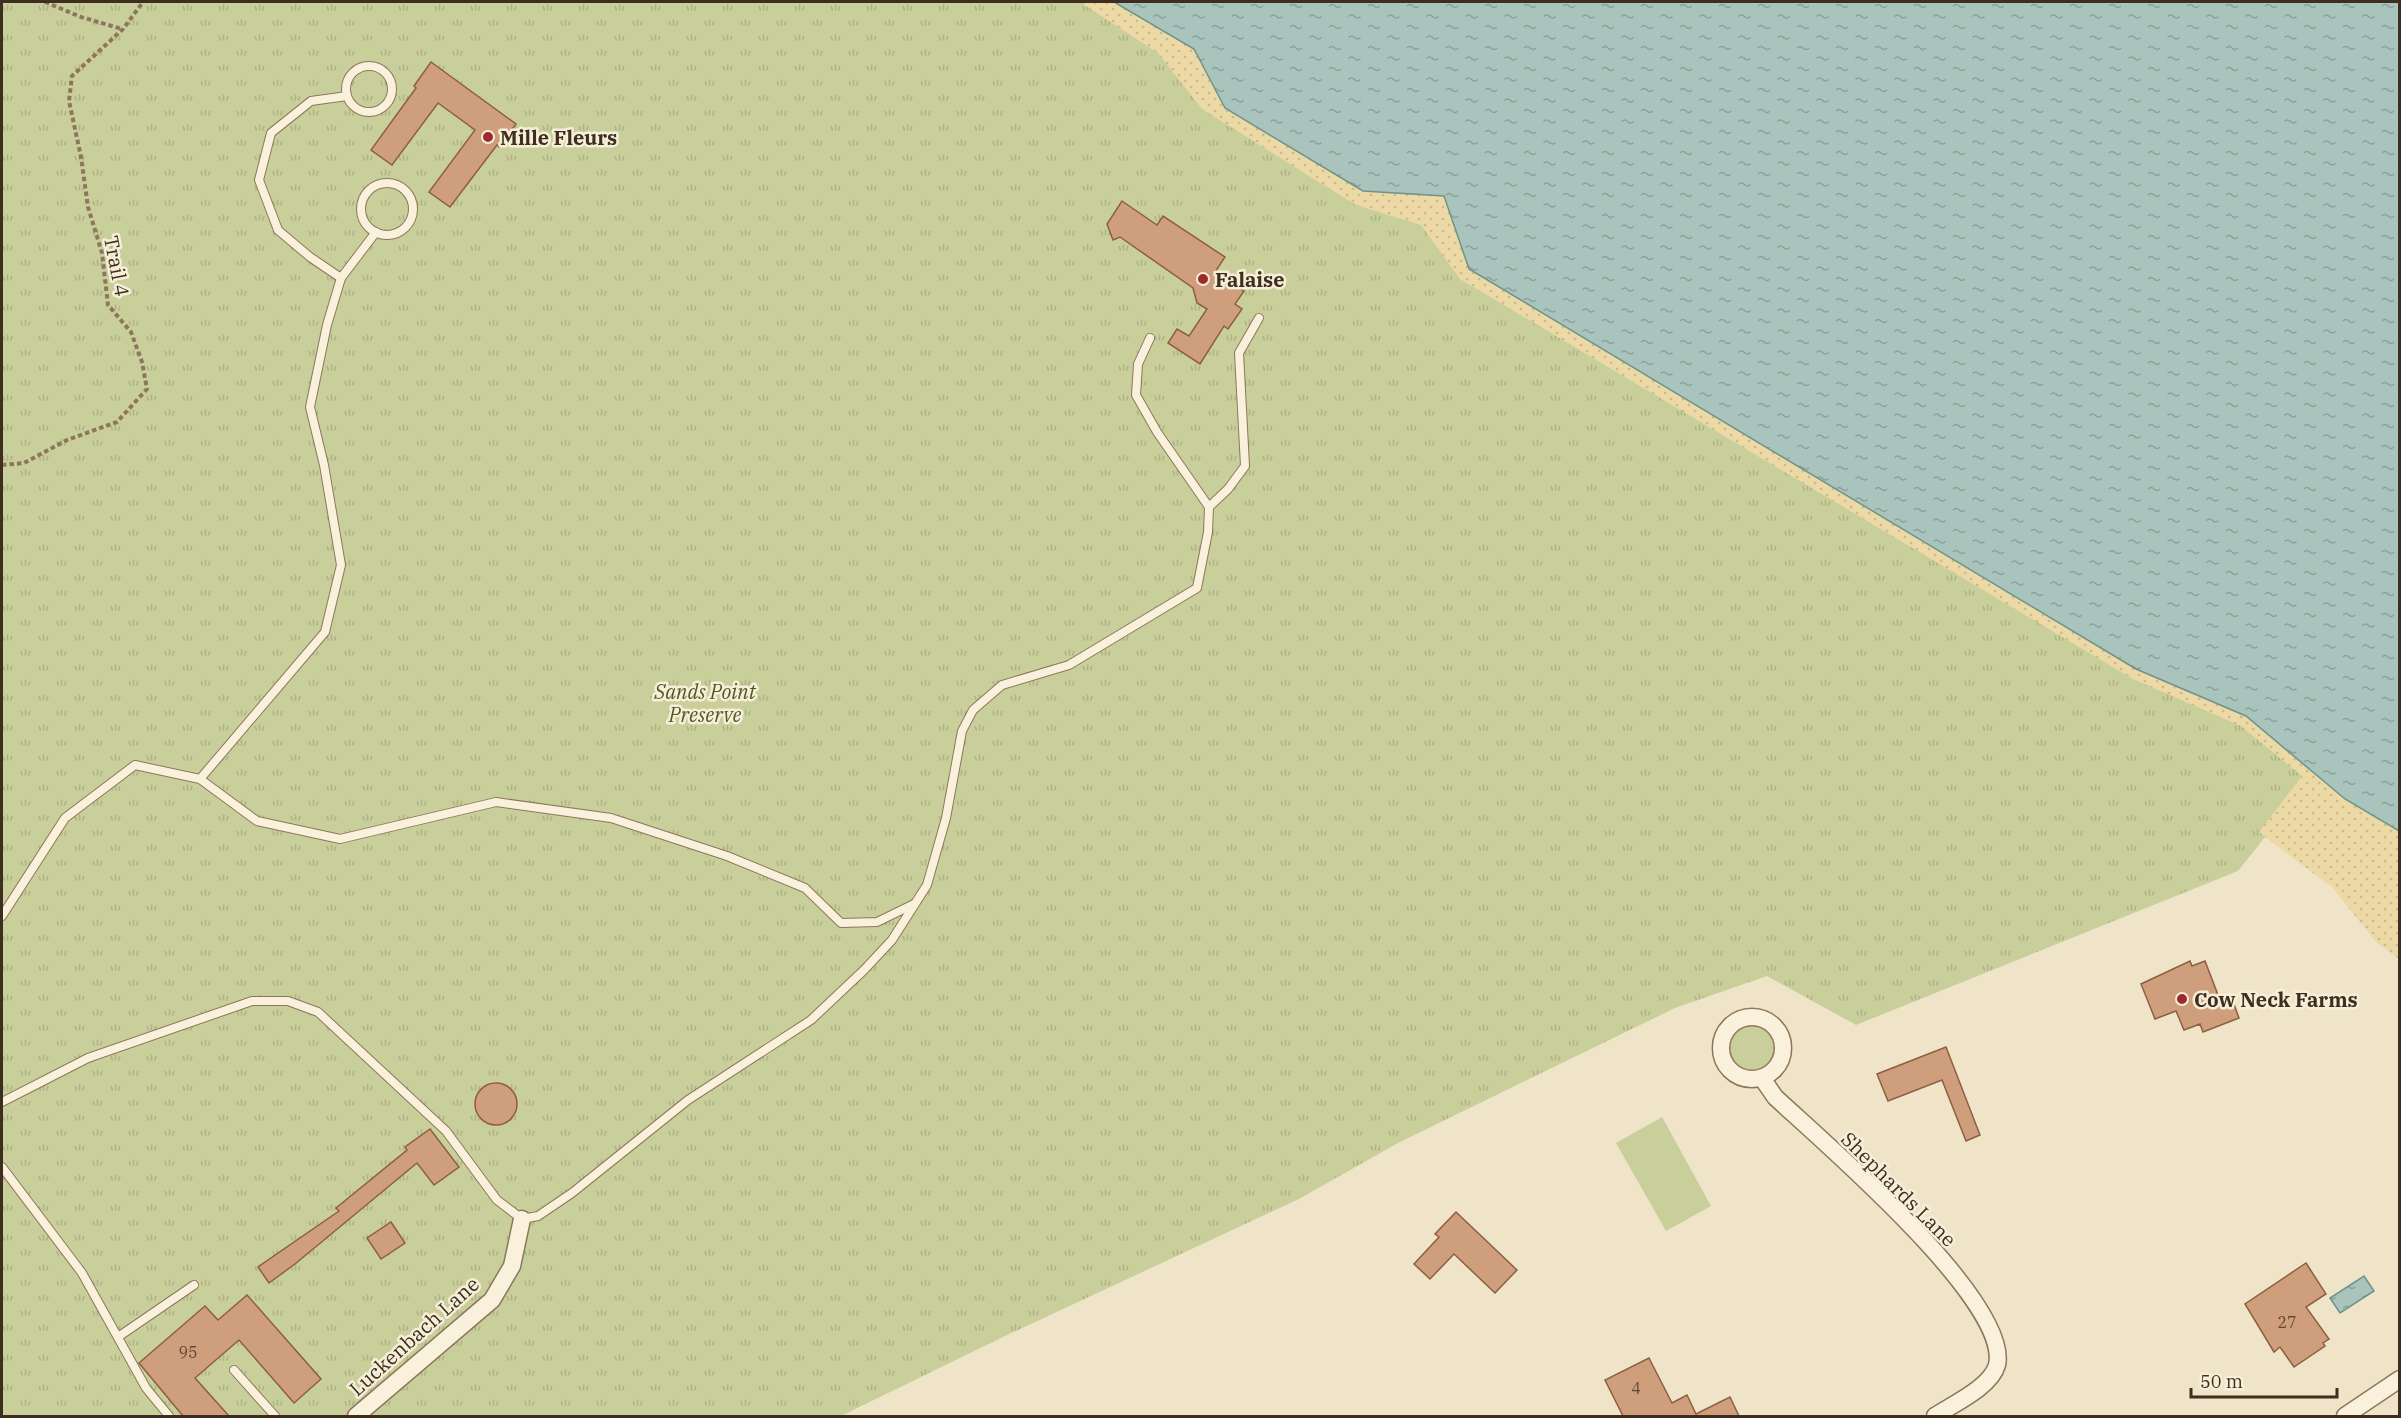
<svg xmlns="http://www.w3.org/2000/svg" width="2401" height="1418" font-family="'IBM Plex Serif',serif">
	<defs>
		<pattern id="sand-dots" width="8" height="8" patternUnits="userSpaceOnUse" patternTransform="scale(1.5)"><rect width="8" height="8" fill="#ecd9a5"/><path d="M2 2h.1M6 6h.1" fill="none" stroke="#cbbb8e" stroke-width="1.8" stroke-linecap="round"/></pattern>
		<pattern id="park-tufts" width="24" height="20" patternUnits="userSpaceOnUse" patternTransform="scale(1.5)"><rect width="24" height="20" fill="#c9cf9b"/><path d="M3 7l-1-3M5 7V3M7 7l1-3M15 17l-1-3M17 17v-4M19 17l1-3" fill="none" stroke="#aeb285"/></pattern>
		<pattern id="water-ripples" width="26" height="14" patternUnits="userSpaceOnUse" patternTransform="scale(1.5)"><rect width="26" height="14" fill="#a9c4bc"/><path d="M2 4q2-2 4 0t4 0M15 11q2-2 4 0t4 0" fill="none" stroke="#8ba098"/></pattern>
	</defs>
	<rect width="100%" height="100%" fill="#f0e4c8"/>
	<g fill="#c9cf9b">
		<circle cx="1752" cy="1048" r="22"/>
		<polygon points="1662,1117 1711,1206 1666,1231 1616,1143"/>
	</g>
	<polygon fill="url(#sand-dots)" points="908,2 1114,2 1194,49 1225,108 1363,191 1444,196 1469,269 2136,669 2246,716 2345,799 2399,831 2399,959 2376,942 2332,887 2265,837 2112,740"/>
	<polygon fill="url(#park-tufts)" points="2,2 1080,2 1158,53 1202,109 1356,205 1421,225 1460,279 2133,679 2241,726 2302,776 2259,832 2265,837 2238,871 1856,1025 1767,976 1675,1008 1398,1143 1299,1199 1003,1337 841,1416 2,1416"/>
	<g fill="url(#water-ripples)" stroke="#6f938a" stroke-width="1.5">
		<polygon points="1114,2 2399,2 2399,831 2345,799 2246,716 2136,669 1469,269 1444,196 1363,191 1225,108 1194,49"/>
		<polygon points="2364,1276 2374,1291 2340,1313 2330,1298"/>
	</g>
	<g fill="#cf9f7d" stroke="#8d5f41" stroke-width="1.5">
		<polygon points="431,62 516,124 499,147 497,145 450,207 429,192 475,130 438,103 392,165 371,150 416,88 414,86"/>
		<polygon points="1122,201 1157,225 1163,216 1225,257 1215,272 1244,291 1235,304 1242,309 1228,329 1224,326 1200,364 1168,343 1177,329 1189,336 1207,309 1197,303 1193,288 1120,237 1113,240 1107,224"/>
		<polygon points="2190,961 2192,966 2205,961 2220,1000 2231,996 2239,1018 2203,1032 2200,1024 2184,1030 2176,1011 2155,1019 2141,984"/>
		<polygon points="1946,1047 1980,1135 1966,1141 1942,1080 1888,1101 1877,1074"/>
		<circle cx="496" cy="1104" r="21"/>
		<polygon points="430,1129 459,1167 434,1185 417,1163 295,1264 269,1283 258,1267 339,1211 336,1208 407,1150 405,1147"/>
		<polygon points="1456,1212 1517,1270 1495,1293 1454,1254 1430,1279 1414,1264 1439,1237 1435,1234"/>
		<polygon points="391,1222 405,1243 381,1259 367,1238"/>
		<polygon points="2306,1263 2326,1294 2306,1307 2329,1339 2323,1343 2325,1346 2294,1367 2280,1347 2274,1352 2245,1304"/>
		<polygon points="247,1295 321,1379 294,1403 239,1340 195,1378 229,1416 183,1416 139,1363 205,1306 218,1320"/>
		<polygon points="1649,1358 1672,1403 1687,1395 1696,1414 1730,1397 1739,1416 1623,1416 1605,1380"/>
	</g>
	<g fill="none" stroke-linecap="round" stroke-linejoin="round">
		<defs>
			<g id="service">
				<circle cx="369" cy="89" r="23"/>
				<circle cx="387" cy="209" r="26"/>
				<polyline points="341,278 310,257 278,230 259,180 271,133 311,101 347,96"/>
				<polyline points="1209,507 1228,489 1245,466 1239,353 1259,318"/>
				<polyline points="200,779 325,632 341,565 324,465 310,407 327,325 341,278 376,232"/>
				<polyline points="2,916 65,818 135,765 200,779 257,821 340,839 496,802 611,818 727,856 805,888 841,923 877,922 914,904"/>
				<polyline points="2,1102 88,1058 252,1001 288,1001 318,1012 446,1131 497,1200 522,1219 538,1216 572,1193 688,1100 811,1020 864,970 892,940 927,885 946,818 962,731 973,710 1002,685 1069,665 1197,588 1208,532 1209,507 1157,432 1136,395 1138,364 1150,338"/>
				<polyline points="2,1167 82,1273 146,1388 169,1416"/>
				<polyline points="118,1337 194,1285"/>
				<polyline points="234,1370 275,1416"/>
			</g>
			<g id="minor">
				<circle cx="1752" cy="1048" r="31"/>
				<path d="M1762,1078L1775,1097C1822,1141 2011,1301 1997,1365C1991,1387 1953,1404 1935,1416"/>
				<polyline points="356,1416 492,1300 512,1266 522,1219"/>
				<polyline points="2345,1416 2400,1379"/>
			</g>
		</defs>
		<use href="#service" stroke="#8d765c" stroke-width="10"/>
		<use href="#minor" stroke="#8d765c" stroke-width="19"/>
		<g stroke="#8d765c" stroke-width="4" stroke-dasharray="4.5 3" stroke-linecap="butt">
			<polyline points="45,2 81,17 122,29"/>
			<polyline points="2,465 24,463 67,440 117,422 147,389 142,362 131,332 108,305 102,253 88,207 81,157 69,101 72,76 123,29 143,2"/>
		</g>
		<use href="#service" stroke="#faf1dc" stroke-width="8"/>
		<use href="#minor" stroke="#faf1dc" stroke-width="16"/>
	</g>
	<g fill="#9e2a2b" stroke="#f7eed8" stroke-width="2">
		<circle cx="488" cy="137" r="6"/>
		<circle cx="1203" cy="279" r="6"/>
		<circle cx="2182" cy="999" r="6"/>
	</g>
	<g text-anchor="middle" dominant-baseline="central" stroke-width="5" stroke-linejoin="round" paint-order="stroke">
		<g font-size="16" fill="#624a37">
			<text x="2287" y="1322">27</text>
			<text x="188" y="1352">95</text>
			<text x="1636" y="1388">4</text>
		</g>
		<g font-size="20" font-weight="bold" fill="#3d2e20" stroke="#f7eed8" text-anchor="start">
			<text x="500" y="137">Mille Fleurs</text>
			<text x="1215" y="279">Falaise</text>
			<text x="2194" y="999">Cow Neck Farms</text>
		</g>
		<g font-size="20" fill="#3d2e20" stroke="#f7eed8">
			<text transform="translate(117 266) rotate(79)">Trail 4</text>
			<text transform="translate(1899 1189) rotate(45)">Shephards Lane</text>
			<text transform="translate(414 1336) rotate(-42)">Luckenbach Lane</text>
		</g>
		<g font-size="20" font-style="italic" fill="#4d5a26" stroke="#f7eed8">
			<text x="705" y="691">Sands Point<tspan x="705" dy="23">Preserve</tspan></text>
		</g>
	</g>
	<rect width="2401" height="1418" fill="none" stroke="#3d2e20" stroke-width="6"/>
	<path d="M2191 1388v9h146v-9" fill="none" stroke="#3d2e20" stroke-width="3"/>
	<text x="2200" y="1388" font-size="18" fill="#3d2e20" stroke="#f7eed8" stroke-width="4.5" paint-order="stroke">50 m</text>
</svg>
